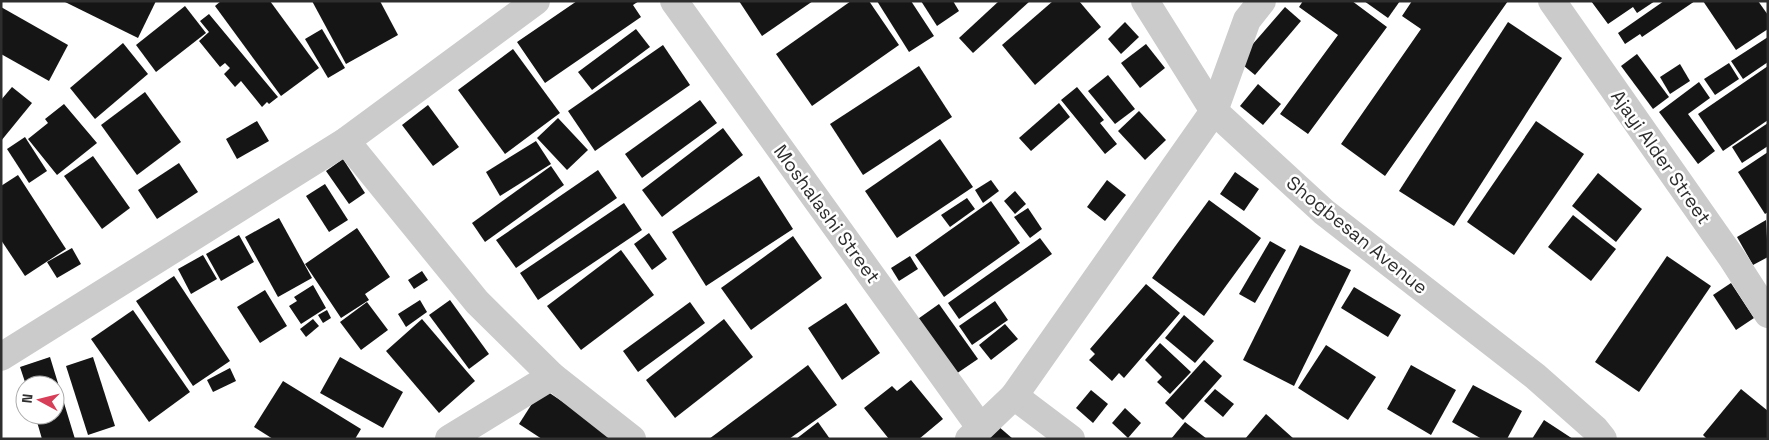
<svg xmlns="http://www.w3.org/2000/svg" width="1769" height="440" font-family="'Space Grotesk',sans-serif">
	<rect width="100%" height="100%" fill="#fff"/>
	<g fill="#151515">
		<polygon points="63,1 156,1 138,38"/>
		<polygon points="221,1 270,1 319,68 281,96 215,6"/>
		<polygon points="312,1 380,1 398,35 346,64"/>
		<polygon points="577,1 639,1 633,5 641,17 545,83 517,42"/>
		<polygon points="739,1 813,1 762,36"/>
		<polygon points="851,1 869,1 899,45 812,106 776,54"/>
		<polygon points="877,1 911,1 934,36 909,52"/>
		<polygon points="921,1 953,1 959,11 937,26"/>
		<polygon points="999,1 1030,1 973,53 959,38"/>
		<polygon points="1053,1 1079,1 1101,27 1035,85 1002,45"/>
		<polygon points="1303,1 1352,1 1387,27 1308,134 1280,114 1338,35 1299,7"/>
		<polygon points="1364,1 1400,1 1388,18"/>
		<polygon points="1412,1 1508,1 1385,176 1341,144 1421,29 1402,16"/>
		<polygon points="1591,1 1655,1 1637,13 1633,7 1608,24"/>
		<polygon points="1664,1 1695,1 1642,37 1640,34 1625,44 1618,33"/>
		<polygon points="1703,1 1758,1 1768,15 1768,29 1736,50"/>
		<polygon points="185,6 206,33 156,72 136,45"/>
		<polygon points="1,7 68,45 49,81 1,54"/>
		<polygon points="1285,7 1301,21 1255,75 1238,61"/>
		<polygon points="209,14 278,97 269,104 267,102 262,107 241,81 235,87 224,74 230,68 225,63 220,67 199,41 209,32 200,21"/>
		<polygon points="1125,22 1139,37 1121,54 1108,39"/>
		<polygon points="1508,22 1562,58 1454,226 1399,191"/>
		<polygon points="322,29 345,68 328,78 305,39"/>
		<polygon points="636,29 650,47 592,90 578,72"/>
		<polygon points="1768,37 1768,62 1743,79 1731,61"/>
		<polygon points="123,43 148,74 95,119 70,88"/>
		<polygon points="1146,44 1165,68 1140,88 1121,63"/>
		<polygon points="663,45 690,85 595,151 568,111"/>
		<polygon points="513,49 560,113 505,154 458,90"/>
		<polygon points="1637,54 1669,97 1653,109 1621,66"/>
		<polygon points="1729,63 1739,79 1715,95 1704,79"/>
		<polygon points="1680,64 1690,81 1670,94 1660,77"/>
		<polygon points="919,66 952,117 863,175 830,124"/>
		<polygon points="1768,66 1768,120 1723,151 1698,114"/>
		<polygon points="1108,75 1135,109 1115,124 1088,91"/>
		<polygon points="1699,82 1710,98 1688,114 1715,151 1698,164 1659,112"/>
		<polygon points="1258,84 1281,104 1263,125 1240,106"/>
		<polygon points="12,87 32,103 1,141 1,100"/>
		<polygon points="1077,87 1104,120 1100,123 1117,144 1105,154 1061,100"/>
		<polygon points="145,92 181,142 137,175 101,125"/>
		<polygon points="700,100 717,123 642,178 625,154"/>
		<polygon points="1059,103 1070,117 1031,151 1019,138"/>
		<polygon points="64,104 97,143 57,175 28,139 48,123 45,119"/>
		<polygon points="428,105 459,147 433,166 402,125"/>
		<polygon points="1139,111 1166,140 1145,160 1118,131"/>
		<polygon points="558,118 588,150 567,170 537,138"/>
		<polygon points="257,121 269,141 237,159 226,139"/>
		<polygon points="1536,121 1584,154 1514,255 1467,222"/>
		<polygon points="1768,123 1768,146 1742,163 1732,147"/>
		<polygon points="723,128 743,155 662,217 642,190"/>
		<polygon points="25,137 47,171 29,183 7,149"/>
		<polygon points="940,139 973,187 897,238 865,191"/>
		<polygon points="536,141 551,164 500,196 486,172"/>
		<polygon points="1768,152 1768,212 1765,214 1738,172"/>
		<polygon points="93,156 130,208 102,229 64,176"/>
		<polygon points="343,159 365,193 349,204 326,171"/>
		<polygon points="179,163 198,192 157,219 138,190"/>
		<polygon points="551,166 564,185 485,242 472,223"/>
		<polygon points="598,170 617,198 516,268 496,240"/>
		<polygon points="1235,172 1259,189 1244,211 1220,194"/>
		<polygon points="1598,173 1642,209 1616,242 1572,206"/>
		<polygon points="18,175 66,249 25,276 1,240 1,186"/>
		<polygon points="759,176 793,229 706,286 672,232"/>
		<polygon points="991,180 999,191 983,203 975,190"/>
		<polygon points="1107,180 1126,195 1105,221 1087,207"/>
		<polygon points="325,184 348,220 329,232 306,196"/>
		<polygon points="1015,191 1026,204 1015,214 1004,201"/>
		<polygon points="967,198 975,209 950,227 941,215"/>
		<polygon points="1209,200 1261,238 1204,316 1152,278"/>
		<polygon points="991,201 1020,243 944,297 915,255"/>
		<polygon points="624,203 642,230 538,300 520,273"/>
		<polygon points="1028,208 1042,229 1030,238 1014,217"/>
		<polygon points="1573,215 1616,249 1591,281 1548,247"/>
		<polygon points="279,218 312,278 278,297 245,237"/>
		<polygon points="1766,220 1768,257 1753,265 1737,237"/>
		<polygon points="357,228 390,277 365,294 369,300 341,318 305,264"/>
		<polygon points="649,233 667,259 652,270 634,244"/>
		<polygon points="239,235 254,262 221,281 206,254"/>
		<polygon points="793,236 822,278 751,330 721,288"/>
		<polygon points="1040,238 1052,254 959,319 948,303"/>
		<polygon points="1270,241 1286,250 1255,303 1239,294"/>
		<polygon points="1300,245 1351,270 1294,386 1243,360"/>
		<polygon points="72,248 81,264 57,278 47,262"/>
		<polygon points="621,250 654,295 581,350 547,306"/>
		<polygon points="203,255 217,279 191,294 178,269"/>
		<polygon points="910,256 918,269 899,281 891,268"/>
		<polygon points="1667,256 1711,286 1639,392 1595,362"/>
		<polygon points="422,271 428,280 414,289 408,280"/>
		<polygon points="174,276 230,361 193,386 136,301"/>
		<polygon points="1731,283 1754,318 1736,330 1713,295"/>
		<polygon points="1146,284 1180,313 1124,378 1119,373 1112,381 1089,360 1095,354 1090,349"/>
		<polygon points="313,285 326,308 301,324 289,306 297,301 294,297"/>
		<polygon points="1354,287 1401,315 1388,337 1341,308"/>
		<polygon points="265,290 287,326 260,343 237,307"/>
		<polygon points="420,300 427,312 406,327 398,314"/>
		<polygon points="450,300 489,354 469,369 429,315"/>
		<polygon points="995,301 1008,320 972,345 959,326"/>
		<polygon points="367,302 388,330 361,350 340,322"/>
		<polygon points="690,302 705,323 638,372 623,351"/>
		<polygon points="846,303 880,353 842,380 808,328"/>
		<polygon points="939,304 978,359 953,376 915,321"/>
		<polygon points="133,310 190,392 149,422 91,339"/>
		<polygon points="327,310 331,318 323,323 318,315"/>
		<polygon points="1184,315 1214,341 1195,363 1165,338"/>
		<polygon points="313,319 319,326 306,337 300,329"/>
		<polygon points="422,319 475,381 439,413 386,351"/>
		<polygon points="724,319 753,357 675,418 646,380"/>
		<polygon points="1005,324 1018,339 991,360 979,345"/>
		<polygon points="1160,343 1191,372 1170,394 1157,382 1162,377 1145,360"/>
		<polygon points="1326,345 1376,377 1348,420 1298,388"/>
		<polygon points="50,357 75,439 42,439 35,415 55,415 55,385 26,385 20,367"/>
		<polygon points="93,357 115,426 88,435 66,366"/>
		<polygon points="340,357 403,392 383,428 320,393"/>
		<polygon points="1204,360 1222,376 1183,420 1165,403"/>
		<polygon points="808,365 837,405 789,439 709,439"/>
		<polygon points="1411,365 1456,390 1431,435 1387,409"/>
		<polygon points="230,368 236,381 213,392 207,380"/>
		<polygon points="911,380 943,419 919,439 889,439 864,408 892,386 897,391"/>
		<polygon points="283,381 361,429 355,439 273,439 254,427"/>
		<polygon points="1473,385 1522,411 1507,439 1482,439 1452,422"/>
		<polygon points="542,388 619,439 542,439 519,424"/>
		<polygon points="1215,389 1234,404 1223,417 1204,401"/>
		<polygon points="1741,389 1768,411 1768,439 1707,439 1703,435"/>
		<polygon points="1091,390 1108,404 1093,423 1076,408"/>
		<polygon points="1125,408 1141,423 1128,438 1112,423"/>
		<polygon points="1266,414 1294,439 1245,439"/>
		<polygon points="1544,420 1573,439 1532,439"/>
		<polygon points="818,422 830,439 796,439"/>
		<polygon points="1185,422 1207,439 1171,439"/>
		<polygon points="998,426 1013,439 987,439"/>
	</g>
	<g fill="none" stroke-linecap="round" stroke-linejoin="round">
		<g stroke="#cbcbcb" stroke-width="28">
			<polyline points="674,1 980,427"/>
			<polyline points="1145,1 1214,111 1324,212 1535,376 1595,429 1603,439"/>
			<polyline points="1552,1 1732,258 1768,314"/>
			<polyline points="346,141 477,302 552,376 632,439"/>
			<polyline points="1,357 346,141 536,1"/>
			<polyline points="1014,396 1071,439"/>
			<polyline points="449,439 552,376"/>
			<polyline points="969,439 1014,396 1214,111 1247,20 1262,1"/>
		</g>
	</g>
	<g text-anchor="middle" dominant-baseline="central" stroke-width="5" stroke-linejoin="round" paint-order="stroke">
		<g font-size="19" fill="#2e2e2e" stroke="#fff">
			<text transform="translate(1661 157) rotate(55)">Ajayi Alder Street</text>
			<text transform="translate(827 214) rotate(54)">Moshalashi Street</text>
			<text transform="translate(1357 235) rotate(39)">Shogbesan Avenue</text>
		</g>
	</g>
	<rect width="1769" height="440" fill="none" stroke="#2e2e2e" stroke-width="5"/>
	<g transform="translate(40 400) rotate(277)"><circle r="24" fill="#ffffff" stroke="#ababab"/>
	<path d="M0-4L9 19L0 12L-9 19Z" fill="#d73e57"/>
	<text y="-8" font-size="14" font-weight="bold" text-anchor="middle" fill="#2e2e2e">N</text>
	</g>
</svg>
